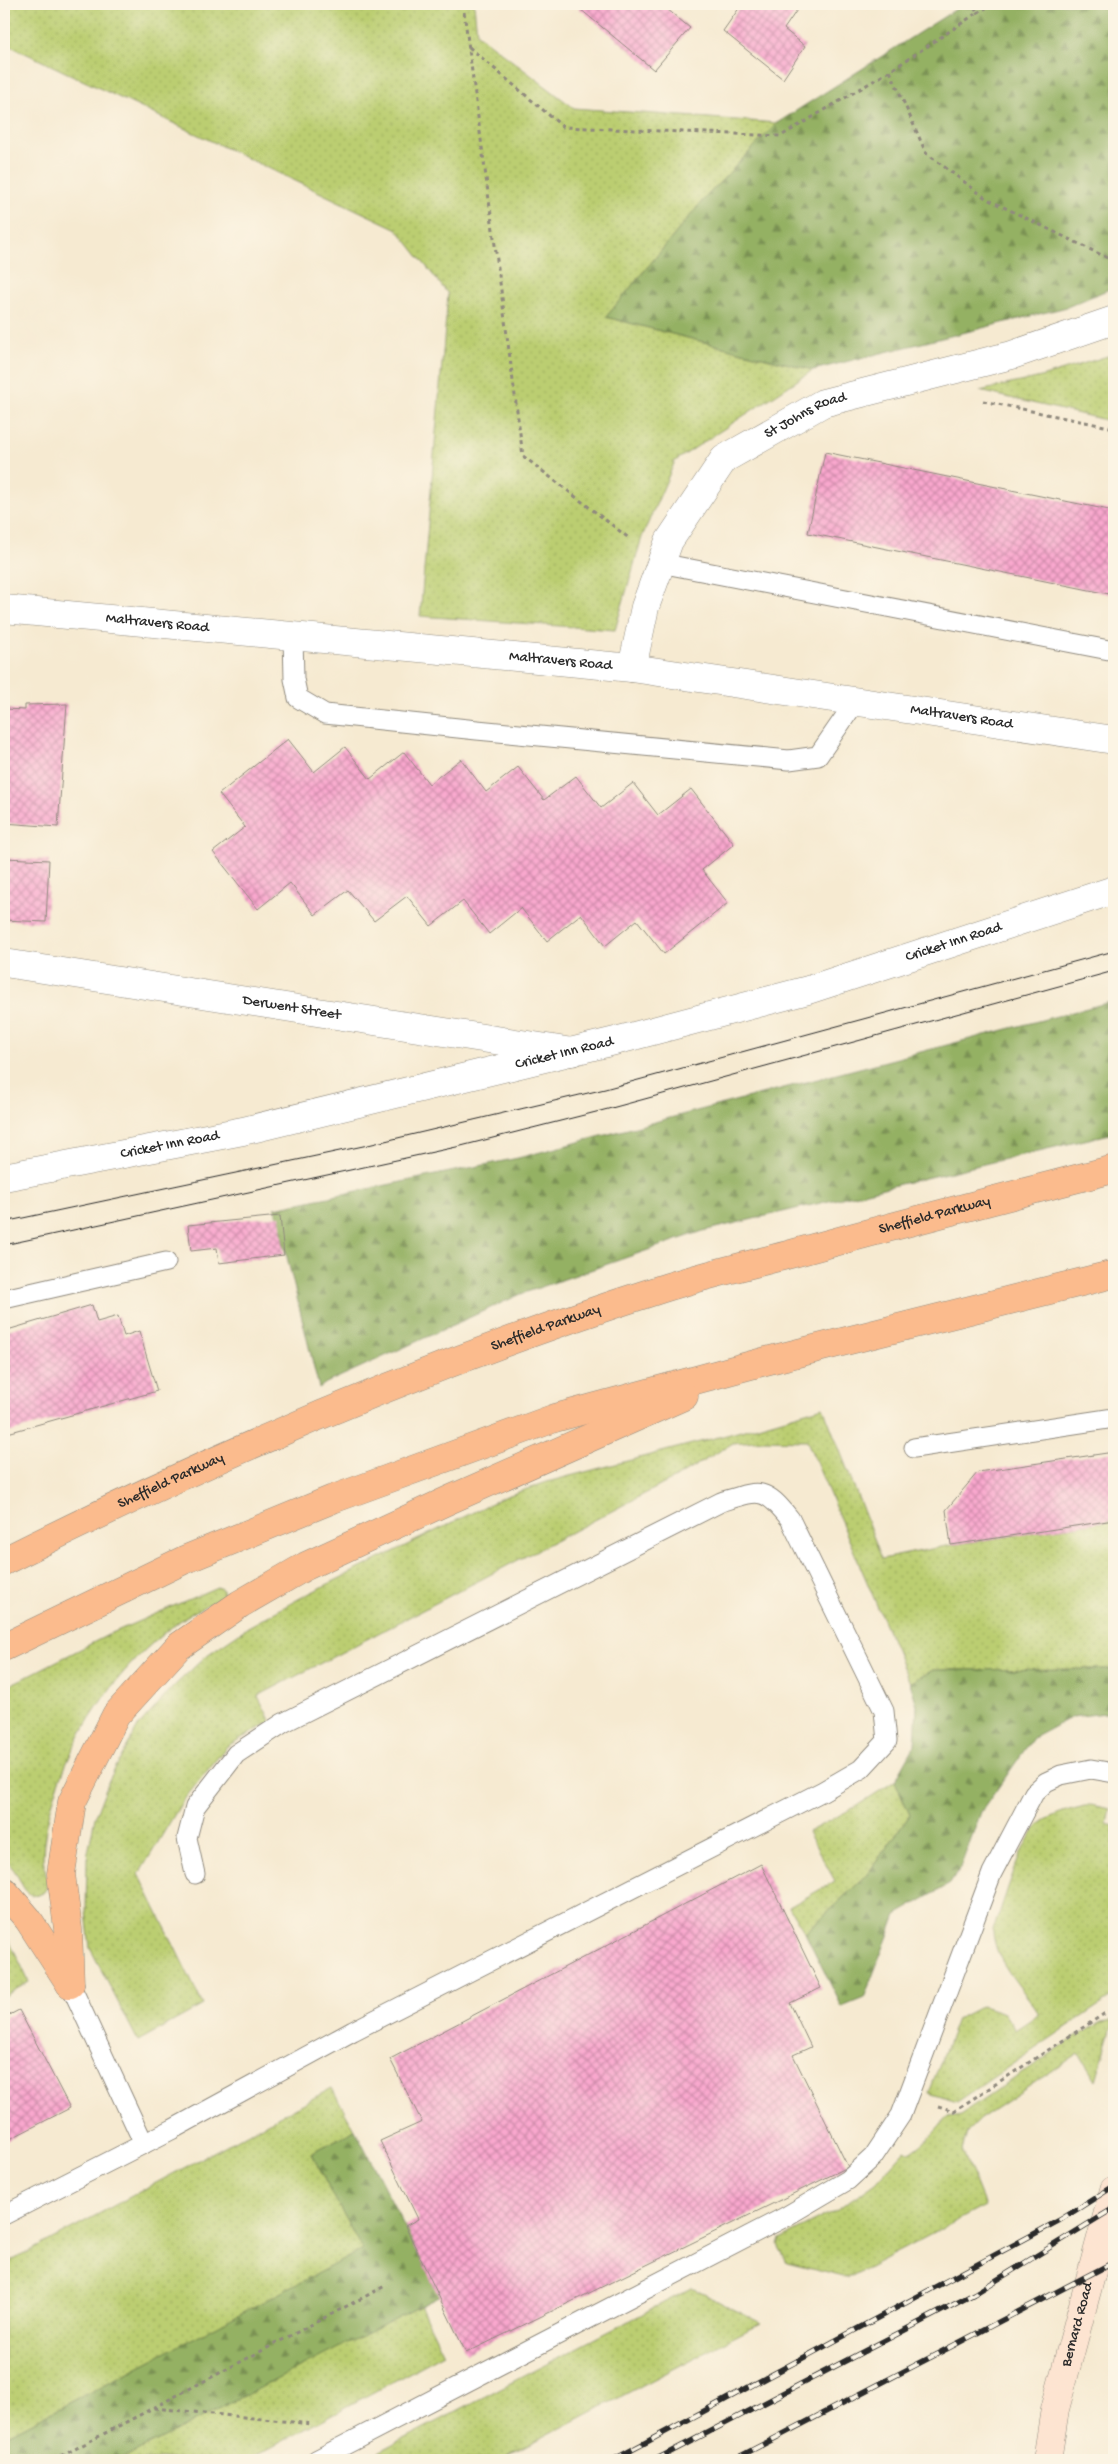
<svg xmlns="http://www.w3.org/2000/svg" width="1118" height="2464" font-family="'Gochi Hand',sans-serif">
	<defs>
		<pattern id="grass-dots" width="8" height="8" patternUnits="userSpaceOnUse" patternTransform="scale(1.25)"><rect width="8" height="8" fill="#bbce71"/><path d="M2 2h.1M6 6h.1" fill="none" stroke="#a1b162" stroke-width="1.8" stroke-linecap="round"/></pattern>
		<pattern id="forest-firs" width="22" height="20" patternUnits="userSpaceOnUse" patternTransform="scale(1.25)"><rect width="22" height="20" fill="#94b163"/><path d="M5 1l3.5 6h-7zM16 11l3.5 6h-7z" fill="#799052"/></pattern>
		<pattern id="building-cross-hatch" width="8" height="8" patternUnits="userSpaceOnUse" patternTransform="scale(1.25)"><rect width="8" height="8" fill="#f9a7ce"/><path d="M0 0l8 8M0 8l8-8" fill="none" stroke="#ca88a7"/></pattern>
	</defs>
	<rect width="100%" height="100%" fill="#fcf5e5"/>
	<filter id="ink" filterUnits="userSpaceOnUse"><feTurbulence type="fractalNoise" baseFrequency=".02" numOctaves="2"/><feDisplacementMap in="SourceGraphic" scale="10" xChannelSelector="R" yChannelSelector="G"/><feConvolveMatrix kernelMatrix="1 2 1 2 8 2 1 2 1" color-interpolation-filters="sRGB"/></filter>
	<filter id="wash" filterUnits="userSpaceOnUse"><feTurbulence type="fractalNoise" baseFrequency=".0096" numOctaves="4" result="noise"/><feDisplacementMap in="SourceGraphic" scale="20" xChannelSelector="R" yChannelSelector="G"/><feGaussianBlur stdDeviation="1.12" result="paint"/><feColorMatrix in="noise" values="0 0 0 0 0 0 0 0 0 0 0 0 0 0 0 0 0 1.4 0 .05"/><feComposite in="paint" operator="in"/></filter>
	<g filter="url(#wash)">
		<rect width="100%" height="100%" fill="#f6ead1"/>
		<g fill="url(#grass-dots)" stroke="#737c4e">
			<polygon points="4,4 474,4 477,34 574,108 777,123 705,198 606,317 813,370 675,461 642,537 615,630 420,616 448,294 397,229 4,43"/>
			<polygon points="1114,354 1114,422 980,391 1041,377"/>
			<polygon points="823,1407 882,1559 951,1545 1114,1520 1114,1669 933,1670 910,1683 807,1441 763,1440 733,1443 675,1478 258,1696 271,1722 227,1746 182,1802 139,1874 203,2005 138,2041 90,1948 86,1912 87,1858 95,1817 109,1780 137,1728 173,1687 207,1655 248,1627 304,1596 504,1497 547,1482 734,1433"/>
			<path d="M217,1587L223,1590V1595C212,1603 199,1609 187,1616C130,1655 86,1711 62,1775C52,1801 44,1828 43,1856C43,1866 53,1889 41,1894C26,1901 22,1883 16,1873C13,1868 8,1863 4,1858V1688L112,1633Z"/>
			<polygon points="895,1781 910,1815 866,1876 805,1933 789,1907 835,1881 808,1832 855,1807"/>
			<path d="M1091,1805L1110,1809L1107,1824L1114,1826V1995L957,2102L929,2093L957,2019L982,2006L1004,2013L1015,2030L1039,2014C1023,1987 993,1962 993,1929C1006,1901 1019,1837 1044,1821C1058,1812 1075,1808 1091,1805Z"/>
			<polygon points="4,1929 29,1982 4,1996"/>
			<path d="M1114,2020L1096,2080L1079,2053L980,2119L967,2132L962,2150L985,2206L848,2278L787,2263L778,2246L780,2239L836,2210L876,2182L905,2150L910,2153C925,2143 936,2132 947,2117L961,2115L1072,2039L1101,2022Z"/>
			<polygon points="332,2088 355,2130 311,2153 363,2250 4,2437 4,2265"/>
			<polygon points="692,2288 761,2323 500,2460 363,2460"/>
			<polygon points="420,2305 444,2354 248,2460 119,2460"/>
		</g>
		<g fill="url(#forest-firs)" stroke="#606e47">
			<polygon points="964,4 1114,4 1114,287 1067,307 813,370 606,317 705,198 777,123"/>
			<polygon points="1114,1001 1114,1133 703,1231 521,1294 326,1383 319,1388 275,1208 518,1158"/>
			<polygon points="1114,1669 1114,1712 1072,1717 1033,1738 981,1812 960,1868 950,1884 896,1915 864,1998 842,2007 805,1933 866,1876 910,1815 895,1781 915,1745 917,1705 910,1683 933,1670"/>
			<polygon points="355,2130 440,2296 119,2460 4,2460 4,2437 362,2250 311,2153"/>
		</g>
		<g id="blocks">
			<g fill="url(#building-cross-hatch)">
				<polygon points="574,4 661,4 690,28 654,70"/>
				<polygon points="742,4 801,4 784,29 805,46 783,79 723,31"/>
				<polygon points="825,452 1114,511 1114,595 808,533"/>
				<polygon points="67,704 58,827 4,823 4,709 25,710 25,705"/>
				<polygon points="288,739 314,772 345,747 370,779 404,752 429,784 461,759 486,792 518,767 544,800 576,776 601,808 633,783 658,815 691,789 734,844 702,870 728,903 664,954 637,920 605,946 581,914 547,941 521,908 489,934 463,901 431,926 407,896 374,921 348,890 315,915 290,883 258,909 213,852 245,827 219,794"/>
				<polygon points="4,858 49,860 46,922 4,920"/>
				<polygon points="280,1216 284,1255 219,1263 217,1248 191,1251 188,1225"/>
				<polygon points="92,1305 97,1322 118,1316 124,1336 139,1331 157,1391 4,1434 4,1371 10,1369 4,1331"/>
				<polygon points="1114,1452 1114,1520 951,1545 946,1510 978,1472"/>
				<polygon points="761,1864 821,1988 790,2003 811,2047 793,2055 848,2167 466,2353 405,2226 418,2219 380,2141 422,2122 390,2059"/>
				<polygon points="19,2010 70,2108 4,2142 4,2018"/>
			</g>
		</g>
	</g>
	<g filter="url(#ink)">
		<use href="#blocks" fill-opacity="0" stroke="#908a7e" stroke-width="1"/>
		<g fill="none" stroke-linecap="round" stroke-linejoin="round">
			<defs>
				<g id="service">
					<polyline points="660,563 1114,651"/>
					<polyline points="293,636 294,679 298,698 325,714 477,730 789,760 818,756 856,701"/>
					<polyline points="4,1299 166,1262"/>
					<polyline points="914,1448 1114,1418"/>
					<polyline points="70,1984 144,2144"/>
					<path d="M4,2215L173,2129L353,2031L823,1791L861,1769L887,1741L884,1711L790,1519C764,1486 759,1490 721,1502L283,1723L236,1754L195,1807L187,1838L195,1874"/>
					<polyline points="316,2460 785,2217 848,2180 873,2157 901,2115 992,1873 1034,1793 1046,1782 1061,1775 1091,1769 1114,1773"/>
				</g>
				<g id="minor">
					<path id="s1" d="M4,609L632,668L1114,740"/>
					<path id="s2" d="M632,668L645,607L669,541L724,459L823,403L1012,355L1114,320"/>
					<path id="s3" d="M11,964L572,1052"/>
				</g>
				<g id="tertiary">
					<path id="s4" d="M4,1177L243,1131L615,1041L808,990L1114,890"/>
				</g>
				<g id="secondary">
					<path id="s5" d="M1047,2460L1055,2409L1114,2190"/>
				</g>
				<g id="trunk">
					<path id="s6" d="M4,1561C216,1455 435,1361 661,1289C702,1276 745,1266 787,1255C896,1225 1005,1197 1114,1169"/>
					<polyline points="4,1647 184,1560 333,1499 555,1418 766,1361 1114,1274"/>
					<polyline points="4,1891 28,1919 70,1984"/>
					<polyline points="70,1984 68,1929 61,1874 72,1802 116,1715 178,1647 240,1604 306,1566 449,1500 684,1396"/>
				</g>
			</defs>
			<use href="#service" stroke="#908a7e" stroke-width="21"/>
			<use href="#minor" stroke="#908a7e" stroke-width="29"/>
			<use href="#tertiary" stroke="#908a7e" stroke-width="29"/>
			<use href="#secondary" stroke="#908a7e" stroke-width="29"/>
			<use href="#trunk" stroke="#908a7e" stroke-width="29"/>
			<g stroke="#908a7e" stroke-width="3" stroke-dasharray="4 4" stroke-linecap="butt">
				<polyline points="463,4 523,456 630,539"/>
				<polyline points="977,13 993,4"/>
				<polyline points="469,47 563,127 781,136 890,71 977,13 974,4"/>
				<polyline points="890,71 926,153 987,199 1114,261"/>
				<polyline points="983,401 1114,428"/>
				<polyline points="938,2106 954,2111 1107,2012 1114,2011"/>
				<polyline points="154,2408 312,2424"/>
				<polyline points="54,2460 385,2286"/>
			</g>
			<use href="#service" stroke="#fff" stroke-width="19"/>
			<use href="#minor" stroke="#fff" stroke-width="28"/>
			<use href="#tertiary" stroke="#fff" stroke-width="28"/>
			<use href="#secondary" stroke="#fde4d1" stroke-width="28"/>
			<use href="#trunk" stroke="#fbbb8d" stroke-width="28"/>
			<g stroke="#2b2b2b" stroke-width="1">
				<polyline points="4,1222 368,1145 605,1089 1114,951"/>
				<polyline points="4,1245 461,1146 608,1109 1114,971"/>
			</g>
			<defs>
				<g id="rail">
					<polyline points="613,2460 1060,2220 1114,2186"/>
					<polyline points="655,2460 974,2294 1114,2208"/>
					<polyline points="733,2460 1114,2262"/>
				</g>
			</defs>
			<use href="#rail" stroke="#2b2b2b" stroke-width="5.5"/>
			<use href="#rail" stroke="#fcf5e5" stroke-width="4" stroke-dasharray="11" stroke-linecap="butt"/>
		</g>
	</g>
	<g text-anchor="middle" dominant-baseline="central" stroke-width="4.5" stroke-linejoin="round" paint-order="stroke">
		<g font-size="15" fill="#2b2b2b" stroke="#fcf5e5">
			<text stroke="none"><textPath href="#s2" startOffset="324">St Johns Road</textPath></text>
			<text stroke="none"><textPath href="#s1" startOffset="154">Maltravers Road</textPath></text>
			<text stroke="none"><textPath href="#s1" startOffset="559">Maltravers Road</textPath></text>
			<text stroke="none"><textPath href="#s1" startOffset="964">Maltravers Road</textPath></text>
			<text stroke="none"><textPath href="#s4" startOffset="979">Cricket Inn Road</textPath></text>
			<text stroke="none"><textPath href="#s3" startOffset="284">Derwent Street</textPath></text>
			<text stroke="none"><textPath href="#s4" startOffset="574">Cricket Inn Road</textPath></text>
			<text stroke="none"><textPath href="#s4" startOffset="169">Cricket Inn Road</textPath></text>
			<text stroke="none"><textPath href="#s6" startOffset="995">Sheffield Parkway</textPath></text>
			<text stroke="none"><textPath href="#s6" startOffset="590">Sheffield Parkway</textPath></text>
			<text stroke="none"><textPath href="#s6" startOffset="185">Sheffield Parkway</textPath></text>
			<text stroke="none"><textPath href="#s5" startOffset="139">Bernard Road</textPath></text>
		</g>
	</g>
	<rect width="1118" height="2464" fill="none" stroke="#fcf5e5" stroke-width="20"/>
</svg>
